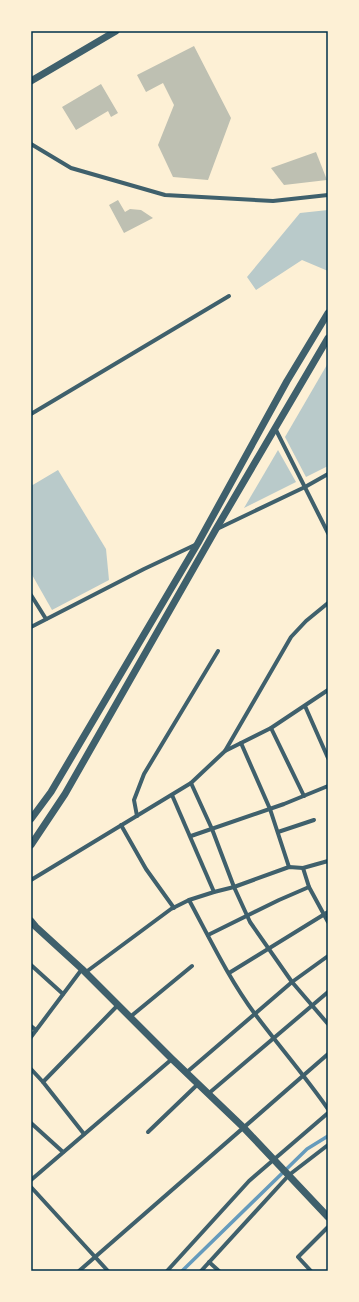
<svg xmlns="http://www.w3.org/2000/svg" width="359" height="1302" font-family="'Nunito Sans',sans-serif">
	<rect width="100%" height="100%" fill="#fdf0d5"/>
	<g fill="#b9caca">
		<polygon points="328,210 328,271 302,260 256,290 247,277 300,213"/>
		<polygon points="328,363 328,466 306,477 285,437"/>
		<polygon points="278,450 296,482 244,508"/>
		<polygon points="58,470 106,549 109,580 52,610 31,573 31,486"/>
	</g>
	<g fill="none" stroke-linecap="round" stroke-linejoin="round">
		<polyline stroke="#669bbc" stroke-width="3.5" points="182,1271 307,1149 328,1136"/>
	</g>
	<g fill="#bec0b2">
		<polygon points="194,46 231,118 208,180 173,177 158,145 174,105 163,83 146,92 137,75"/>
		<polygon points="101,84 118,113 111,117 108,111 76,130 62,107"/>
		<polygon points="316,152 327,180 284,185 271,168"/>
		<polygon points="118,200 125,212 130,209 141,210 153,218 124,233 109,205"/>
	</g>
	<g fill="none" stroke-linecap="round" stroke-linejoin="round">
		<g stroke="#3f606c" stroke-width="4">
			<polyline points="31,144 71,168 165,195 273,201 328,195"/>
			<polyline points="31,414 229,296"/>
			<polyline points="275,428 328,533"/>
			<polyline points="217,529 305,487 328,474"/>
			<polyline points="31,595 46,619"/>
			<polyline points="31,627 144,569 197,544"/>
			<polyline points="305,706 328,758"/>
			<polyline points="271,728 304,796"/>
			<polyline points="241,743 270,809 289,867"/>
			<polyline points="225,751 291,637 306,621 328,603"/>
			<polyline points="191,783 212,829 234,887 250,922 292,982 328,1024"/>
			<polyline points="172,795 214,892"/>
			<polyline points="137,816 134,800 144,774 218,651"/>
			<polyline points="121,825 146,869 174,908"/>
			<polyline points="278,832 314,820"/>
			<polyline points="191,836 284,804 328,786"/>
			<polyline points="303,868 309,887 328,922"/>
			<polyline points="31,880 191,783 225,751 271,728 328,690"/>
			<path d="M189,900C210,939 229,979 255,1014C279,1046 305,1076 328,1109"/>
			<polyline points="208,935 279,900 309,887"/>
			<polyline points="31,965 63,994"/>
			<polyline points="86,972 171,909 189,900 214,892 234,887 289,867 303,868 328,861"/>
			<polyline points="229,973 328,912"/>
			<polyline points="130,1017 192,966"/>
			<polyline points="31,1026 36,1030"/>
			<polyline points="31,1037 82,969"/>
			<polyline points="31,1069 43,1082"/>
			<polyline points="187,1072 292,982 328,956"/>
			<polyline points="208,1094 328,992"/>
			<polyline points="31,1123 63,1152"/>
			<polyline points="148,1132 198,1084"/>
			<polyline points="84,1134 43,1082 118,1005"/>
			<polyline points="31,1180 172,1059"/>
			<polyline points="31,1187 108,1271"/>
			<polyline points="209,1262 219,1271"/>
			<polyline points="79,1271 328,1054"/>
			<polyline points="167,1271 249,1181 328,1113"/>
			<polyline points="201,1271 289,1175 328,1145"/>
			<polyline points="311,1271 298,1257 328,1227"/>
		</g>
		<g stroke="#3f606c" stroke-width="7">
			<polyline points="31,81 116,31"/>
			<polyline points="31,819 51,792 198,543 287,381 328,313"/>
			<polyline points="31,845 65,794 216,529 328,338"/>
			<polyline points="31,921 36,927 82,969 172,1059 243,1127 328,1217"/>
		</g>
	</g>
	<rect width="359" height="1302" fill="none" stroke="#fdf0d5" stroke-width="64"/>
	<rect x="32" y="32" width="295" height="1238" fill="none" stroke="#003049" stroke-width="1.5"/>
</svg>
